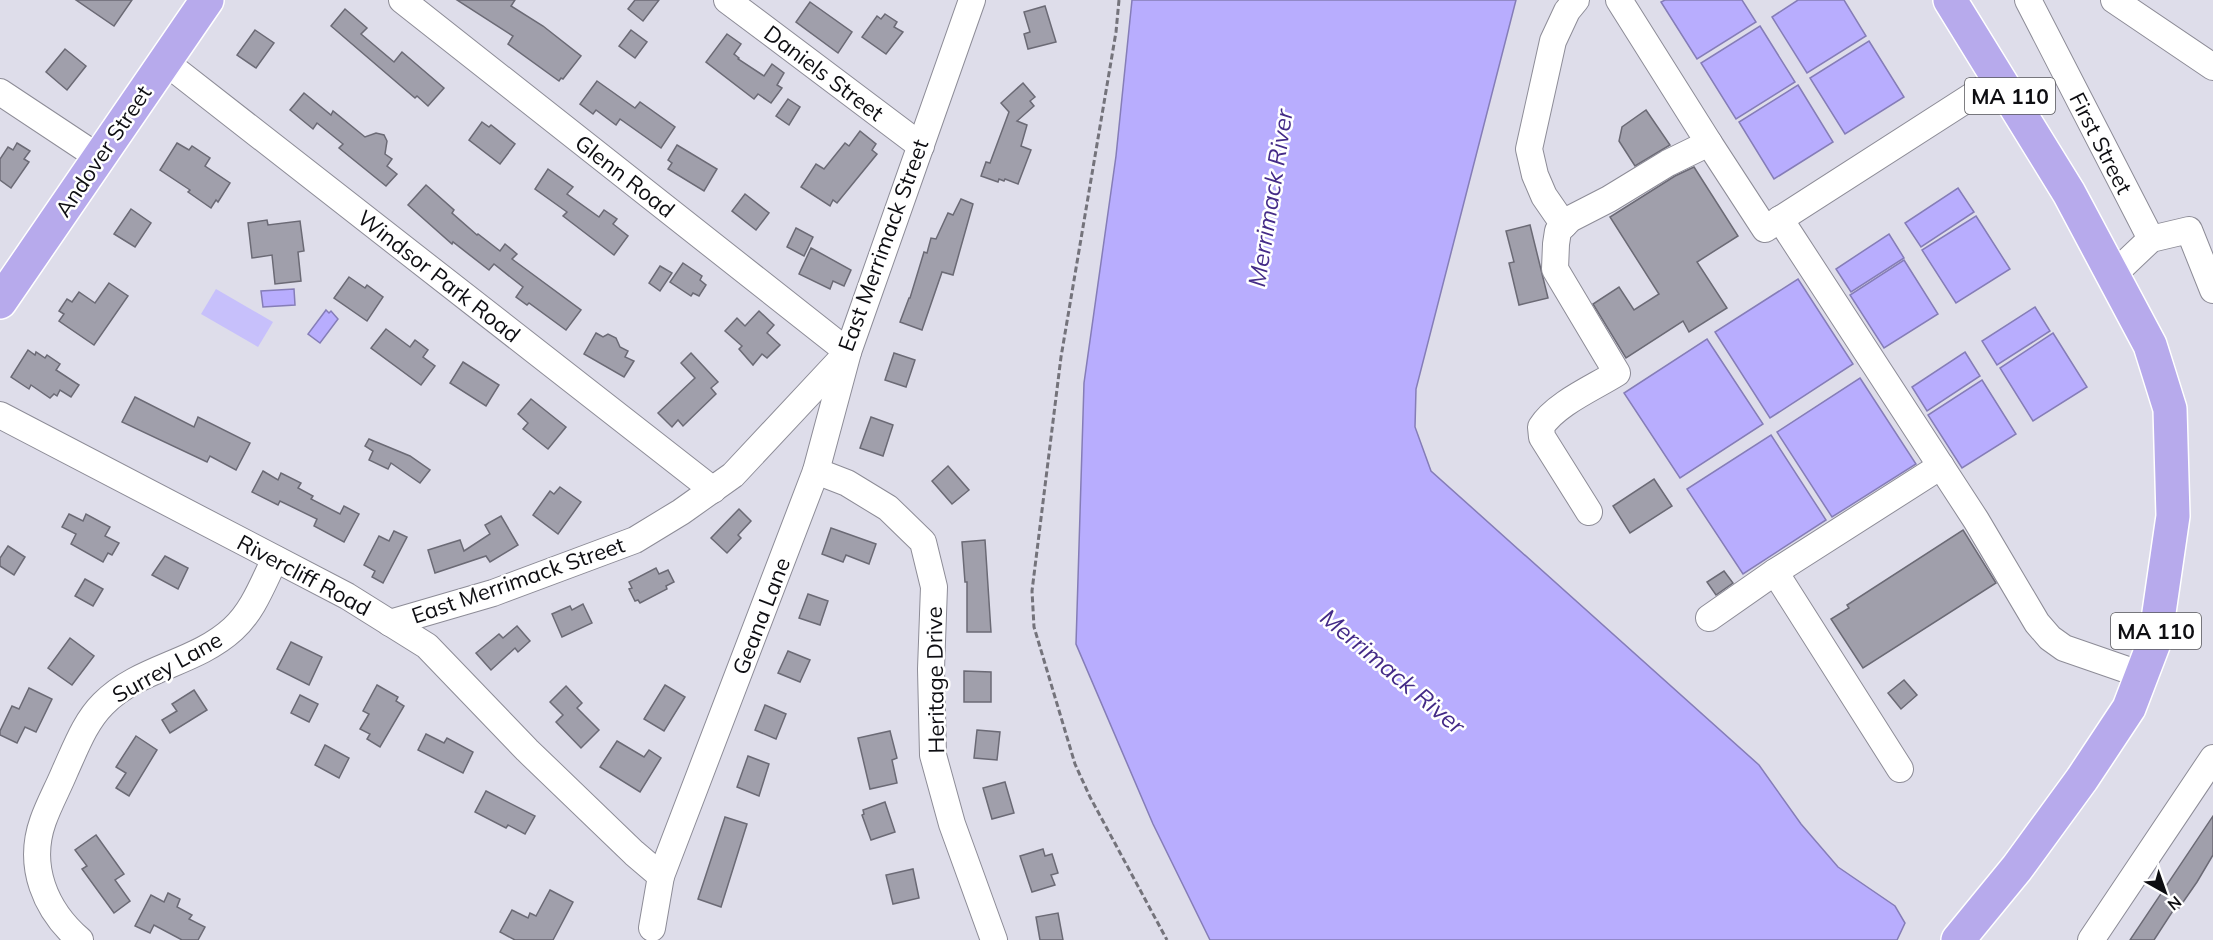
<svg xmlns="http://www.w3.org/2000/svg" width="2213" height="940" font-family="Mulish,sans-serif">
	<rect width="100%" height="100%" fill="#deddea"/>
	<polygon fill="#c7c0fb" points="216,289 273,322 258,347 201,314"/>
	<g fill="#b8adfe" stroke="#857db7" stroke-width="1.5">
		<polygon points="1132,0 1516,0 1416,389 1415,427 1431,471 1759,765 1801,824 1838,867 1895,906 1905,923 1897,940 1210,940 1153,824 1076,644 1084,383 1116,156"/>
		<polygon points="1665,0 1742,0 1756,22 1697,59 1661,2"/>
		<polygon points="1798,0 1844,0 1866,36 1807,73 1772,17"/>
		<polygon points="1760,26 1795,82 1736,119 1701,63"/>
		<polygon points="1869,41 1904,97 1845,134 1810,78"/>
		<polygon points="1798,85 1833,142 1774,179 1739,122"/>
		<polygon points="1958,188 1974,212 1921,247 1905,223"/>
		<polygon points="1976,216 2010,269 1956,303 1922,250"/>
		<polygon points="1889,234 1904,258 1851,292 1836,269"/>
		<polygon points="1904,260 1938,314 1884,348 1850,295"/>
		<polygon points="1798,279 1853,364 1770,418 1715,332"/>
		<polygon points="294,289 295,305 263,307 261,291"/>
		<polygon points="2035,307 2050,331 1997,365 1982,341"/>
		<polygon points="326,310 329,313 331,311 338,319 320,343 308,334"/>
		<polygon points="2053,333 2087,387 2033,421 2000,368"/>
		<polygon points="1707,339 1763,424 1680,478 1624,393"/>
		<polygon points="1965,352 1980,376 1927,411 1912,387"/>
		<polygon points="1860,378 1916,464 1832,517 1777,432"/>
		<polygon points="1982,380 2016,434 1962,468 1928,415"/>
		<polygon points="1771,435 1826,520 1743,574 1687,489"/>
	</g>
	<g fill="#a09fab" stroke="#6b6a75" stroke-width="1.5">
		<polygon points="76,0 132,0 114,26"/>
		<polygon points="457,0 515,0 511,6 543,26 581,56 563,79 561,78 559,81 508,44 513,36"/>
		<polygon points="635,0 659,0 643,21 628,9"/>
		<polygon points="810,2 852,32 838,53 796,22"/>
		<polygon points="1045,6 1056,42 1028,49 1024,34 1030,32 1024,12"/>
		<polygon points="345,9 367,28 361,34 394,62 402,52 444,88 428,106 417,96 415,98 331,26"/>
		<polygon points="885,14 897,22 894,27 903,32 886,54 862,37 877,16 881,19"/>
		<polygon points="255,30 274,43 256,68 237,55"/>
		<polygon points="631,30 647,42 635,58 619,46"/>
		<polygon points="727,34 741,44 734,54 739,58 738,59 764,76 772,64 784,73 777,85 782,88 771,103 758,94 754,99 706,62"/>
		<polygon points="65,49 86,66 67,90 46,72"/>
		<polygon points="597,81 635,108 640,102 675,127 661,148 620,119 616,125 596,110 593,114 580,104"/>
		<polygon points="1023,83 1035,97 1030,101 1034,106 1017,121 1027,125 1021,146 1031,150 1018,184 1005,179 1004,181 999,179 998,182 981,176 986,162 990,163 1009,112 1001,103"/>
		<polygon points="304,93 331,115 333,111 365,137 376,133 384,135 387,141 385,154 392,159 387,166 397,174 386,186 339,148 343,144 317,123 313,129 290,110"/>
		<polygon points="788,99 800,107 789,125 776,116"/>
		<polygon points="1646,110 1670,145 1635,166 1619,141 1622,127"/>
		<polygon points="482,122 489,127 491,125 515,144 500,164 469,140"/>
		<polygon points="860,131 876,144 872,150 877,154 837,203 833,200 830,206 801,187 816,164 824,169 845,143 849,146"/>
		<polygon points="17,143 30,151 24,159 29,162 11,188 0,180 0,159 8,147 13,150"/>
		<polygon points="177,143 189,150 192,146 210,158 205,166 230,183 218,202 216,200 211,208 188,192 190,190 160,170"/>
		<polygon points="677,145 717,169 704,191 668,169 672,163 668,160"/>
		<polygon points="1694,167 1738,236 1697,262 1727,308 1689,332 1683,321 1626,358 1593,304 1619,287 1634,310 1659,294 1610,217 1675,176"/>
		<polygon points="548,169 573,187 567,194 599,217 604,210 617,219 613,224 628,236 614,255 563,216 567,212 535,189"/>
		<polygon points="426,185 454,210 452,213 477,235 478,234 500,251 505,244 517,254 512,259 581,310 566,330 529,303 527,305 516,297 523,287 494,264 489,270 453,242 452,244 408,205"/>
		<polygon points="745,194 769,213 756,230 732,211"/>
		<polygon points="961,199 973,204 953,275 942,272 922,330 900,322 909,298 910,298 924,252 927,253 931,238 936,239 948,213 953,215"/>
		<polygon points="131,209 151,223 135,247 114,234"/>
		<polygon points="267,220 268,225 300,221 304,251 298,252 301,281 275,284 272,255 252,258 248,223"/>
		<polygon points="1530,225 1548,298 1519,305 1509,263 1514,262 1506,231"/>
		<polygon points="796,228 813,237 804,256 787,247"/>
		<polygon points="811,248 851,270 844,286 833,281 830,289 799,274"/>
		<polygon points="683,263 702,276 700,280 706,285 699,296 693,293 691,296 670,282"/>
		<polygon points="660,266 672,273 660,291 649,283"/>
		<polygon points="349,277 365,288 367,285 383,297 367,321 334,298"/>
		<polygon points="109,283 128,296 94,345 59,321 64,314 59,311 67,299 72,302 79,292 95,303"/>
		<polygon points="759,311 774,325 767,333 780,345 767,358 762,354 753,365 739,349 742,346 725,331 737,318 745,326"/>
		<polygon points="386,329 410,347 415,340 428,350 423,357 435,366 421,385 371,348"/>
		<polygon points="596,333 603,337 608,334 616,338 620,347 628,351 625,357 634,361 624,377 584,354"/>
		<polygon points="28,350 35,355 36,352 45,358 47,355 60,364 56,370 79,385 71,397 60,390 57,396 54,394 50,398 31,385 29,389 11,377"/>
		<polygon points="691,353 718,382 711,388 716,394 683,426 678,420 672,427 658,413 695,378 681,363"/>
		<polygon points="894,353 915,360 906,387 885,380"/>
		<polygon points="463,362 499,385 486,406 450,383"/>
		<polygon points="135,397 194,427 198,417 250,443 236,470 210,456 207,462 122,422"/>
		<polygon points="531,399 566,427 548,449 523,429 528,423 518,414"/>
		<polygon points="871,417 893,425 883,456 860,448"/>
		<polygon points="369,439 410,456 430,470 420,483 391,463 388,469 369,460 373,451 365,446"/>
		<polygon points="948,466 969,490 952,504 932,481"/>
		<polygon points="263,471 278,480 281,473 301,483 298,488 313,496 311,499 340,514 344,506 359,514 344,542 314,526 317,519 280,501 278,505 252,492"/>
		<polygon points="1654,479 1672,506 1630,533 1613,506"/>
		<polygon points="560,487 581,502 558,534 533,515 550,491 554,494"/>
		<polygon points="739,509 751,521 738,535 741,538 727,553 711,538"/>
		<polygon points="69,514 83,521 86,514 110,527 105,536 119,543 112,555 108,553 103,562 71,544 76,534 62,527"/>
		<polygon points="501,516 518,545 490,562 486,556 435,573 428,550 460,540 464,551 490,534 485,525"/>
		<polygon points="831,528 876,544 869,564 846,555 843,562 822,554"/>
		<polygon points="1963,530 1996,583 1863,668 1831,619 1849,608 1847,605"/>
		<polygon points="394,531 407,537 383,583 372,577 375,571 364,565 379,536 389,541"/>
		<polygon points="985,540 991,632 967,632 967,582 965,582 962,542"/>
		<polygon points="8,546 25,557 14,575 0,566 0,558"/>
		<polygon points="165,556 188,568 178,589 152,575"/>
		<polygon points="656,568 659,574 668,570 674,582 666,586 667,589 640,603 638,600 635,601 629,589 632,588 629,582"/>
		<polygon points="1724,571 1733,583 1716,595 1707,582"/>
		<polygon points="85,579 103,589 93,606 75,596"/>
		<polygon points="808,594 828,601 820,625 799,618"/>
		<polygon points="583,604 592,623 562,637 552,614 570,606 572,610"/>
		<polygon points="517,626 530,641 518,652 515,648 491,670 476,653 499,634 503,638"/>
		<polygon points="70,638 94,656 72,685 48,668"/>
		<polygon points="291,642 322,657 309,685 277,669"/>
		<polygon points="788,651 810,660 800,682 778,673"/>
		<polygon points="964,671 991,672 991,702 964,702"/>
		<polygon points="1904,680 1917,695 1901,709 1888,693"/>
		<polygon points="377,685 398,697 396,701 404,706 380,747 367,739 370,734 360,729 369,714 363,711"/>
		<polygon points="665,685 685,697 664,731 644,719"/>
		<polygon points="566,686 582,703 577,708 599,730 581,748 556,722 563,715 550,702"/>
		<polygon points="29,688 52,699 36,732 25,727 17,743 0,735 0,731 12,706 19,709"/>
		<polygon points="194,690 207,710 170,733 162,720 177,711 172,704"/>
		<polygon points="300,695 318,704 309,722 291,713"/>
		<polygon points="765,705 786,714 776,739 755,730"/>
		<polygon points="977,730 1000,732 997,760 974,758"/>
		<polygon points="890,731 897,758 892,760 897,783 870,789 858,738"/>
		<polygon points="426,734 444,743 447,738 473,752 463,773 418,750"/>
		<polygon points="136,736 157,750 129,796 116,788 126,773 116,767"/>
		<polygon points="617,741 644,757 649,750 661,758 640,792 600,767"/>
		<polygon points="325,745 349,758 339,778 315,765"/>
		<polygon points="748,756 769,764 759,796 737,787"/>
		<polygon points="1005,782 1014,813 992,819 983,788"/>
		<polygon points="486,791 535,816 525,834 508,825 506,828 475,812"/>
		<polygon points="885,802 895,832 871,840 862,815 864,814 863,810"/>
		<polygon points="2213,816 2213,855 2197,882 2179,908 2176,906 2154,940 2130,940"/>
		<polygon points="725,817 747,824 721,907 698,899"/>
		<polygon points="96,835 124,874 115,880 130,901 114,913 82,869 87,866 75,850"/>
		<polygon points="1043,849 1045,856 1052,854 1058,873 1051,875 1055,885 1032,892 1020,856"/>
		<polygon points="913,869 919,898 893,904 886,875"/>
		<polygon points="550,890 573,902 553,940 515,940 500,932 512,910 528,918 530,913 536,916"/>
		<polygon points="168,893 180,899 177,907 192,915 189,919 205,927 198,940 182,940 154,925 150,933 135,926 151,895 164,902"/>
		<polygon points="1058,913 1063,940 1040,940 1036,917"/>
	</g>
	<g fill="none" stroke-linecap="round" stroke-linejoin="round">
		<defs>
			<g id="minor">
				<polyline points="402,0 848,352 816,471 661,876"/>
				<polyline points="727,0 921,146"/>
				<polyline points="1619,0 1709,143"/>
				<polyline points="2028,0 2151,239"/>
				<polyline points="2114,0 2213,67"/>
				<polyline points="164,61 713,490"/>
				<polyline points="0,92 98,157"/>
				<polyline points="1780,219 1976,520 2037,623 2050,638 2064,648 2142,675"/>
				<polyline points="1564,225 1544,196 1535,175 1529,149 1553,41 1567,11 1576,0"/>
				<polyline points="2113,275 2151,239 2189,230 2213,290"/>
				<polyline points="0,415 347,596 427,646 527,750 634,853 661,876 652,928"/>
				<polyline points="816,471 847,483 888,508 923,542 934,587 931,669 933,755 952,824 994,940"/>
				<path d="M1589,512L1542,437L1541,427C1555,404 1595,387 1617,373L1555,269L1556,244L1558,231L1570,219L1609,199L1668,163L1709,143L1765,229L2000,78"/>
				<polyline points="1775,572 1900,769"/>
				<polyline points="1709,618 1775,572 1941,466"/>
				<polyline points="390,623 493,593 635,540 681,512 733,475 848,352 972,0"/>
				<path d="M80,940C45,910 27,866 43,821C49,804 58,788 65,771C76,747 85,722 103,704C139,667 195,664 233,629C253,611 263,583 275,559"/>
				<polyline points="2091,940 2213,758"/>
			</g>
			<g id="major">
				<polyline points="1950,0 2069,193 2150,345 2170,409 2173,516 2155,640 2129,708 2082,779 2017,868 1958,940"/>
				<polyline points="0,302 207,0"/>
			</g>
		</defs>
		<use href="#minor" stroke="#8d8c97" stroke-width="28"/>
		<use href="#major" stroke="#fff" stroke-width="36"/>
		<polyline stroke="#74737b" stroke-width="3" stroke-dasharray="6 3" stroke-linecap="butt" points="1119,0 1116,32 1061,357 1032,591 1034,627 1075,764 1090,797 1167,940"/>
		<use href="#minor" stroke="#fff" stroke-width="26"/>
		<use href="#major" stroke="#b7aaec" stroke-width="33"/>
	</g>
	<g text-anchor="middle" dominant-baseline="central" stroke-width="5" stroke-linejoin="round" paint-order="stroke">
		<g fill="#fff" stroke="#565659" stroke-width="1.5">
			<rect x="1965" y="78" width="90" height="36" rx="4.5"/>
			<rect x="2111" y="613" width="90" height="36" rx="4.5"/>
		</g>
		<g font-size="21" font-weight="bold" fill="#0e0e12">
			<text x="2010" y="96">MA 110</text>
			<text x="2156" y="631">MA 110</text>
		</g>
		<g font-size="22" fill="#0e0e12" stroke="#fff">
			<text transform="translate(824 73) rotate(37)">Daniels Street</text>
			<text transform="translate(2101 143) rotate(63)">First Street</text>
			<text transform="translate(103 151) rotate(-56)">Andover Street</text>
			<text transform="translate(625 176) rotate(38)">Glenn Road</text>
			<text transform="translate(883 245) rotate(-70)">East Merrimack Street</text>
			<text transform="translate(439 276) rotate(38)">Windsor Park Road</text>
			<text transform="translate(304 575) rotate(28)">Rivercliff Road</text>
			<text transform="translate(518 580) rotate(-19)">East Merrimack Street</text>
			<text transform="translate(761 616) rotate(-69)">Geana Lane</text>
			<text transform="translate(167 667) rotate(-29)">Surrey Lane</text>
			<text transform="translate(935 680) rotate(-91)">Heritage Drive</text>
		</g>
		<g font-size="24" font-style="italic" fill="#442b87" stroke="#fff">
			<text transform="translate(1270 198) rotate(-81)">Merrimack River</text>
			<text transform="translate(1393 671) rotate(40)">Merrimack River</text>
		</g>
	</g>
	<g transform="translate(2165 892) rotate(140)" stroke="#ffffff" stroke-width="4.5" paint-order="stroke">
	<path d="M0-4.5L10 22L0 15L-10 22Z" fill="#0e0e12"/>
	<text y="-9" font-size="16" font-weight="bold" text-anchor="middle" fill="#0e0e12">N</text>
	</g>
</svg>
